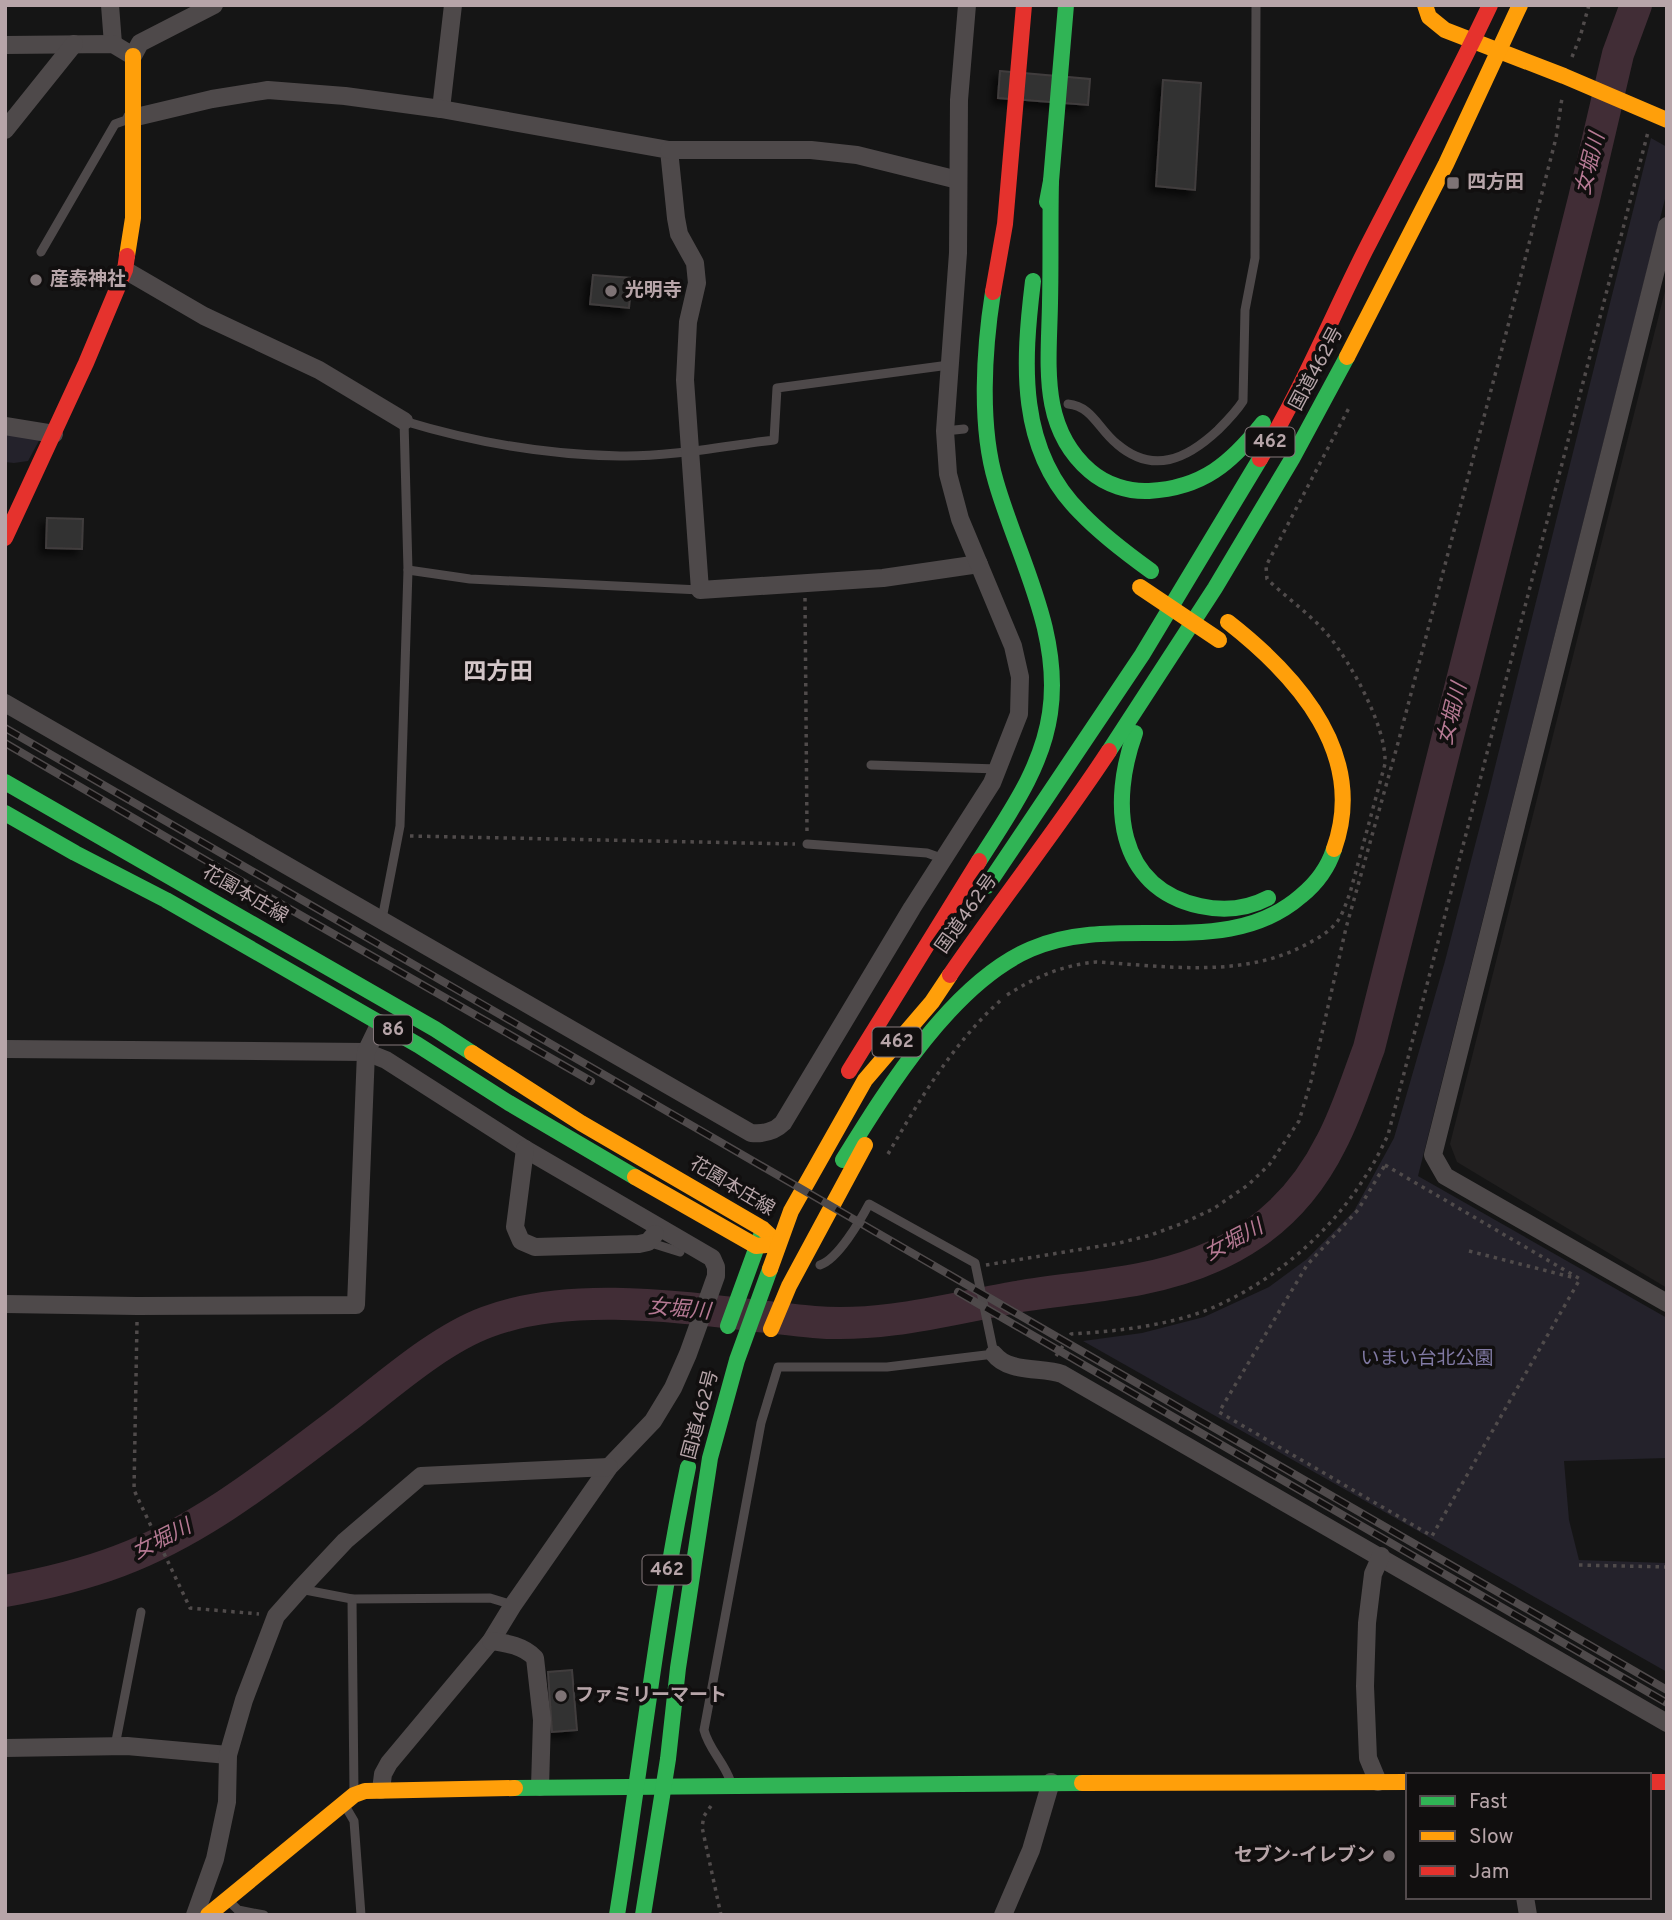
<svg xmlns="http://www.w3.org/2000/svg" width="1672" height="1920" font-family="Overpass,'Noto Sans JP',sans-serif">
	<defs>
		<filter id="shadow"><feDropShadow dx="-5.5" dy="5.5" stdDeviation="3.5" flood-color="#0009"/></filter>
	</defs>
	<rect width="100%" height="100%" fill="#151515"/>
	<polygon fill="#211f1f" points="1667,283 1667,1288 1457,1162 1450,1144"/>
	<g fill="#24222b">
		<polygon points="1651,138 1667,147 1667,191 1418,1176 1667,1318 1667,1458 1564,1461 1569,1520 1579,1560 1667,1563 1667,1672 1083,1341 1142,1333 1204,1317 1269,1287 1307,1259 1354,1211 1394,1138 1445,961 1488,795"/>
		<polygon points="5,431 41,437 28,461 14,463 5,462"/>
	</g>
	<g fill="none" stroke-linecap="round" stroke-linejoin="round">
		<path stroke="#412d36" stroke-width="32" d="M5,1591C44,1584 82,1575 119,1561C202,1530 274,1472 344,1419C386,1387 438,1340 487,1322C583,1286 713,1313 814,1322C882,1328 949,1309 1016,1297C1057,1290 1099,1287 1140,1279C1226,1262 1291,1223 1331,1143C1347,1113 1357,1080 1369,1048L1584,199L1618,54L1636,5"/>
	</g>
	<g fill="#333131" stroke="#413d3e" stroke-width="2" filter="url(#shadow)">
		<polygon points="1000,71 1090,79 1088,105 998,98"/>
		<polygon points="1163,80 1201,83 1195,190 1156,186"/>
		<polygon points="593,275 632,278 629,308 590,304"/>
		<polygon points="47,518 83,519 82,549 46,548"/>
		<polygon points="572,1670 577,1730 552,1732 548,1672"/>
	</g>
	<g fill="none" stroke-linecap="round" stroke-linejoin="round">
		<g stroke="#504b4b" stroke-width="3.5" stroke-dasharray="3.5 5" stroke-linecap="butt">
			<polyline points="1572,57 1580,37 1589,5"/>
			<polyline points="805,598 807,832"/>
			<polyline points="410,836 795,844"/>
			<path d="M1007,995C1035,977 1063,965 1096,962C1165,966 1243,979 1307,944C1317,939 1329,932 1337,922C1343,914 1346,903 1350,893L1385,764C1387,727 1351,663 1328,635C1310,614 1287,598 1267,579L1266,566L1350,406"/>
			<path d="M888,1154C920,1099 954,1042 1001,1000"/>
			<polygon points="1385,1165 1580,1279 1432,1536 1219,1412 1307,1265 1358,1210"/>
			<polyline points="1469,1251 1575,1278"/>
			<polyline points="986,1265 1119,1243 1151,1235 1183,1223 1213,1209 1248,1185 1269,1165 1299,1121 1311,1081 1346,928 1398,743 1509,322 1556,138 1562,98"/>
			<polyline points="137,1322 134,1490 141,1505 190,1608 259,1614"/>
			<path d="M1056,1356L1071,1334C1118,1331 1168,1326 1212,1308C1274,1281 1329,1234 1365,1177C1374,1164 1381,1149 1388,1135L1648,132"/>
			<polyline points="1579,1565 1667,1567"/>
			<polyline points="711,1806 704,1816 702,1827 721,1915"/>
		</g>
		<g stroke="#4e494a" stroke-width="9">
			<polyline points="41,252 115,124 129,119"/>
			<path d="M1068,404C1092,406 1099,430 1117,444C1153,475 1187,459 1218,430C1227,421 1236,412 1243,401L1245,310L1255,258L1256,5"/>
			<polyline points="945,431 964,429"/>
			<polyline points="408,570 470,579 700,590"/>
			<polyline points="871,765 998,769"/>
			<polyline points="807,844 927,853 944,859"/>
			<path d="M382,919L400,826L408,570L404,421C473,442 548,455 620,456C669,457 725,446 774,440L777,388L949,365"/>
			<polyline points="648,1242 680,1252"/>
			<polyline points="300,1589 352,1599 490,1598 513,1605"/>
			<polyline points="352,1599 354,1793"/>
			<polyline points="115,1746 141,1612"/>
			<path d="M731,1783C725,1763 709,1750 704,1730L761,1423L778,1367H887L994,1354L975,1263L869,1204C860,1221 838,1259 820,1265"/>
			<polyline points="344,1804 354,1821 361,1915"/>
			<polyline points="228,1900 238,1910 264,1915"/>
		</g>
		<g stroke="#4e494a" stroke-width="18">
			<polyline points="110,5 113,44"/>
			<polyline points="5,45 113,44 133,56 140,43 214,5"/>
			<polyline points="441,109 453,5"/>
			<polyline points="132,118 212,99 268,90 345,96 441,109 669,150 676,218 679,234 695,263 697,283 688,322 685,380 700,590 883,578 979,564"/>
			<polyline points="5,130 74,44"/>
			<polyline points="669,150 811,150 857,155 958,180"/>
			<polyline points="1667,226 1433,1155 1445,1176 1667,1303"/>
			<polyline points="125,270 204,316 319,370 404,421"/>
			<polyline points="5,426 54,434"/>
			<path d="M5,703L751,1133C764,1134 774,1132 783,1123L912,908L992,783L1019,714L1020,677L1013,646L960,519L948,474L945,431L958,253L959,100L967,5"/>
			<polyline points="5,1049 366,1052 386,1060 525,1149 712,1258 716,1267 716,1276 688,1354 673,1388 653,1421 609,1467 513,1605 491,1641 389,1763 383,1774 381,1790"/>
			<polyline points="525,1149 515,1227 521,1241 535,1247 639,1244 648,1242 655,1234"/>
			<polyline points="5,1304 137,1306 356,1305 366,1052 380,1023"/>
			<path d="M994,1354C1008,1373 1042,1367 1062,1374L1667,1723"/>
			<path d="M491,1641C507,1643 524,1646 535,1658L542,1720L540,1787"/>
			<polyline points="5,1748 127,1746 228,1755"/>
			<polyline points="1378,1782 1368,1758 1365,1686 1367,1623 1373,1574 1381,1556"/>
			<polyline points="1525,1897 1528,1915"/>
			<polyline points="195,1915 215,1859 227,1802 228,1755 244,1700 276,1616 300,1589 345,1541 421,1476 609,1467"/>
			<polyline points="1003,1915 1031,1850 1051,1782"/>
		</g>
		<g stroke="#30b455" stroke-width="16">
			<path d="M1051,181C1050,222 1051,262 1050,303C1049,364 1039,427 1090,471C1106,485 1129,492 1149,491C1203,488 1231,463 1263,423"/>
			<polyline points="1047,202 1051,181 1066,5"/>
			<path d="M1033,281C1023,363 1017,450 1081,513C1102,535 1126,553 1151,571"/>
			<path d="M1135,733C1110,802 1115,887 1200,906C1223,911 1247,909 1268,898"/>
			<polyline points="1109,751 1215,588 1292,459 1347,357"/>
			<polyline points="5,782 435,1029 472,1053"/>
			<polyline points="5,813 75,853 166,900 418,1045 509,1103 635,1177"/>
			<path d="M979,861C1008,815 1042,769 1050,713C1062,632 1018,558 996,482C979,426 984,349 993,292"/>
			<polyline points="987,886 1142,655 1260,459"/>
			<path d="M843,1160C887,1089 952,983 1031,949C1119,911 1225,962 1301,896C1317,883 1328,868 1334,849"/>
			<polyline points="728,1326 763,1230"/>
			<polyline points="515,1788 1082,1783"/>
			<path d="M617,1915C641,1766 657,1615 688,1467"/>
			<polyline points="643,1915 668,1759 678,1668 710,1458 737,1360 770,1269"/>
		</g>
		<g stroke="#ff9f0a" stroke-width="16">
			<polyline points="1425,5 1429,17 1445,30 1564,76 1667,120"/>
			<polyline points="127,256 133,218 133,56"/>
			<polyline points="1347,357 1446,164 1520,5"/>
			<path d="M1228,622C1297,676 1368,754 1334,849"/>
			<polyline points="472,1053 581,1123 763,1229 777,1242"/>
			<polyline points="635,1177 756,1246 776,1244"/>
			<polyline points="770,1269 791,1211 865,1080 932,1002 950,975"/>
			<polyline points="771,1329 789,1286 865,1145"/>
			<polyline points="1082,1783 1408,1782"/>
			<polyline points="208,1915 354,1795 365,1791 515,1788"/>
		</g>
		<g stroke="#e5322d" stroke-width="16">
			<polyline points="993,292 1005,224 1024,5"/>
			<path d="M1260,459C1300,393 1330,321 1365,251C1407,169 1451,88 1490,5"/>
			<polyline points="5,538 86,363 125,270 127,256"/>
			<path d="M950,975C1002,899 1059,827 1109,751"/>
			<polyline points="849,1071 979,861"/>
			<polyline points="1649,1782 1667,1782"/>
		</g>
		<defs>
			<g id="rail">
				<polyline points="5,728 1667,1690"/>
				<polyline points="5,743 260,892 591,1081"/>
				<polyline points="958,1292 1667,1703"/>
			</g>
		</defs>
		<use href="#rail" stroke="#4f4a4b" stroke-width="8"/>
		<use href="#rail" stroke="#110f0f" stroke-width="5" stroke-dasharray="16" stroke-linecap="butt"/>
		<polyline stroke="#ff9f0a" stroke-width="16" points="1140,587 1219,640"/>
	</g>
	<g fill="#7e7375" stroke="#110f0f" stroke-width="2.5">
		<rect x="1446" y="176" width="14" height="14" rx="3.5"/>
		<circle cx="36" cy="280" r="7"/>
		<circle cx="611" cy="291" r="7"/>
		<circle cx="561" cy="1696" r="7"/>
		<circle cx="1389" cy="1856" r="7"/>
	</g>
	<g text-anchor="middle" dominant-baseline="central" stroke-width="7" stroke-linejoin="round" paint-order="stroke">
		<g fill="#110f0f" stroke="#85787b" stroke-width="2">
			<rect x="1245.5" y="427.5" width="49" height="29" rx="5"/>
			<rect x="374" y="1015.5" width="38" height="29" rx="5"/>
			<rect x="872.5" y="1027.5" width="49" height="29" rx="5"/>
			<rect x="642.5" y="1555.5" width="49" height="29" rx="5"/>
		</g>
		<g font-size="18" font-weight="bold" fill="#b7a5a9">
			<text x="1270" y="442">462</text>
			<text x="393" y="1030">86</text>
			<text x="897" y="1042">462</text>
			<text x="667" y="1570">462</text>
		</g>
		<g font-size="19" font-weight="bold" fill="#b7a5a9" stroke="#110f0f" text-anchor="start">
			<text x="1467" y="183">四方田</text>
			<text x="50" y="280">産泰神社</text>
			<text x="625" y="291">光明寺</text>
			<text x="575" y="1696">ファミリーマート</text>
			<text x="1375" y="1856" text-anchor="end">セブン-イレブン</text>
		</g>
		<g font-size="19" fill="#b7a5a9" stroke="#110f0f">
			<text transform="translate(1317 369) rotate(-62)">国道462号</text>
			<text transform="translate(245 895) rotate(30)">花園本庄線</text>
			<text transform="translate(967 914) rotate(-55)">国道462号</text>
			<text transform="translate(732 1187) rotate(31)">花園本庄線</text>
			<text transform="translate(701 1415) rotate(-75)">国道462号</text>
		</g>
		<g font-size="19" fill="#817aa4" stroke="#110f0f">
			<text x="1427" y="1359">いまい台北公園</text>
		</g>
		<g font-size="21" font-style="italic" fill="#b57993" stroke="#110f0f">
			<text transform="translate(1591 164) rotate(-76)">女堀川</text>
			<text transform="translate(1453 714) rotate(-76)">女堀川</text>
			<text transform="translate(1234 1241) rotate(-28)">女堀川</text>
			<text transform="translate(679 1310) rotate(5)">女堀川</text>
			<text transform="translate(162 1540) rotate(-27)">女堀川</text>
		</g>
		<g font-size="23" font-weight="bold" fill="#d3c6c8" stroke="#110f0f">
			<text x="498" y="673">四方田</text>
		</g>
	</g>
	<rect width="1672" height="1920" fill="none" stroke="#b7a5a9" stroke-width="14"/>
	<rect x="1406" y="1773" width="245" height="126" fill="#110f0f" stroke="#534b4d" stroke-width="2"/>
	<rect x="1420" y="1796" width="35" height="10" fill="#30b455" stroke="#534b4d" stroke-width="2"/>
	<text x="1469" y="1808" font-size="21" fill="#b7a5a9">Fast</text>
	<rect x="1420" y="1831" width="35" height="10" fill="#ff9f0a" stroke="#534b4d" stroke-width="2"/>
	<text x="1469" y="1843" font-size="21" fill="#b7a5a9">Slow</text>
	<rect x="1420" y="1866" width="35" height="10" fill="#e5322d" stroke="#534b4d" stroke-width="2"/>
	<text x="1469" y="1878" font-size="21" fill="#b7a5a9">Jam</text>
</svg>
